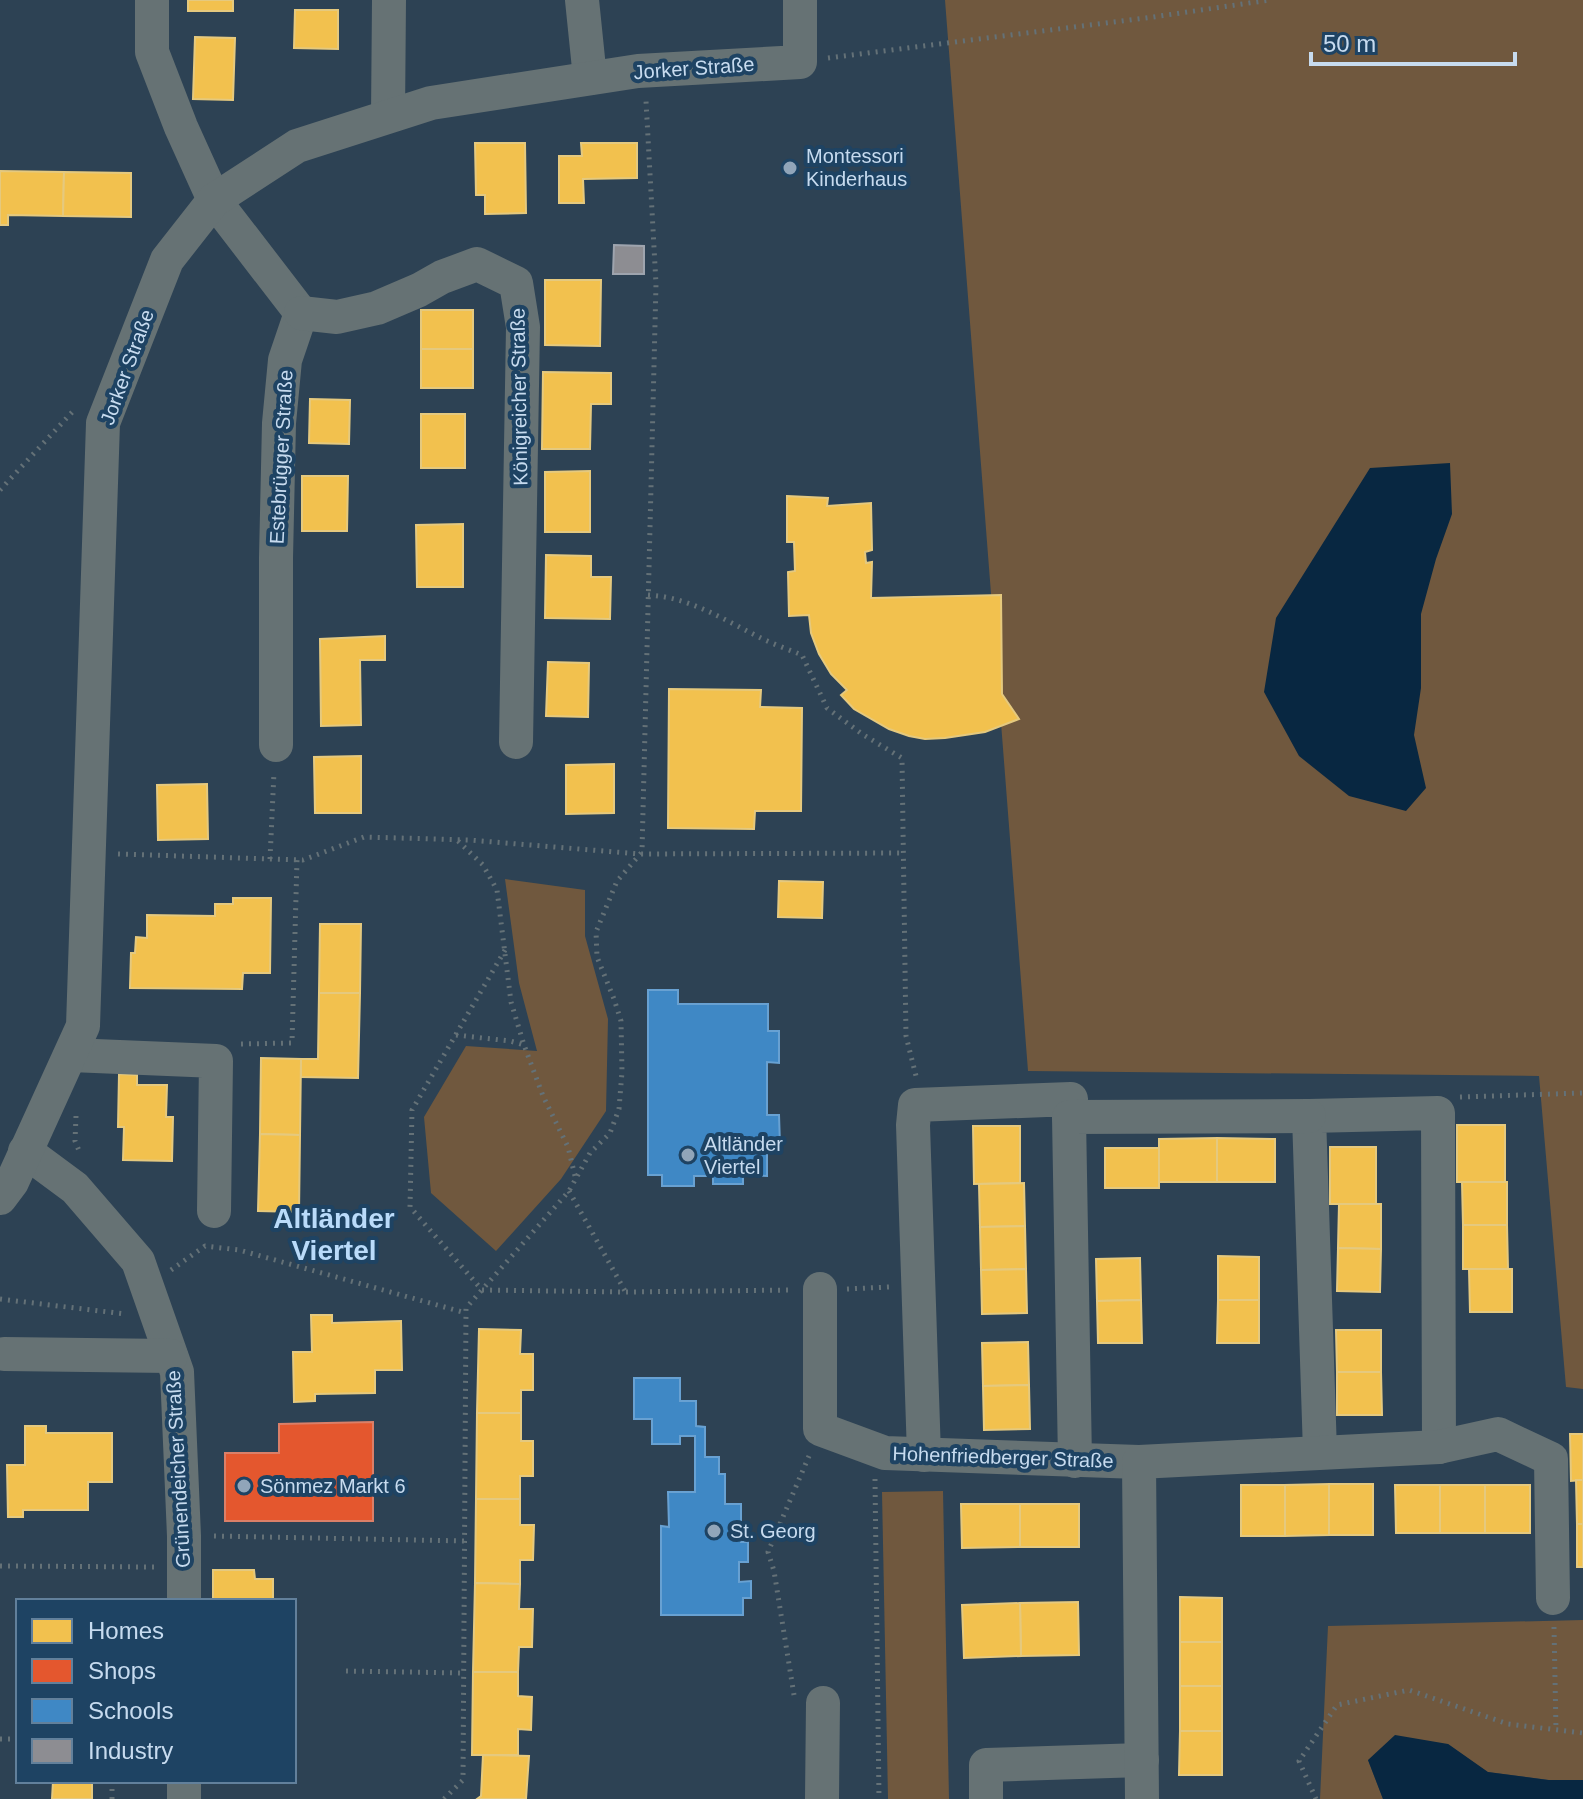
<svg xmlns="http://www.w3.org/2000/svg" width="1583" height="1799" font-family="Helvetica,sans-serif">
	<rect width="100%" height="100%" fill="#2d4254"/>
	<g fill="#70583e">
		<polygon points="945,0 1583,0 1583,1389 1566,1387 1539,1076 1028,1071"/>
		<polygon points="505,879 585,890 585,936 608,1019 606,1111 561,1179 496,1251 431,1193 424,1117 466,1046 537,1051 519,983"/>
		<polygon points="943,1491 949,1799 888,1799 882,1492"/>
		<polygon points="1583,1620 1583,1780 1549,1780 1487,1772 1448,1744 1368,1760 1383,1799 1320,1799 1328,1626"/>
	</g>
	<g fill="#082741">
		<polygon points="1450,463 1452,514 1436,559 1421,614 1421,688 1414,735 1426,788 1406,811 1349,796 1299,756 1264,692 1276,618 1370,468"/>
		<polygon points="1395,1735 1448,1744 1488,1772 1548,1780 1583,1780 1583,1799 1383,1799 1368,1760"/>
	</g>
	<g fill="#f2c14e" stroke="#e5c97e" stroke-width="2">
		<rect x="188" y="0" width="45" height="11"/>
		<polygon points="295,10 338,10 338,49 294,48"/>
		<polygon points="195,37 235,38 233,100 193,99"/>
		<polygon points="475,143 525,143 526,213 485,214 485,195 476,195"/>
		<polygon points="581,143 637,143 637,178 583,179 584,203 559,203 559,156 582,156"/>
		<polygon points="0,171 64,172 63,216 8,215 8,225 0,225"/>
		<polygon points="64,172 131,173 131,217 63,216"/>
		<polygon points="545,280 601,280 600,346 545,345"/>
		<rect x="421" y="310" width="52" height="39"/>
		<rect x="421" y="349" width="52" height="39"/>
		<polygon points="543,372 611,373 611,404 591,404 590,449 542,449"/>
		<polygon points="310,399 350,400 349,444 309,443"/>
		<rect x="421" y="414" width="44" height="54"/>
		<polygon points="590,471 590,532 545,532 545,472"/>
		<polygon points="302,476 348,476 347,531 302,531"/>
		<polygon points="787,496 828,498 827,506 871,503 872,550 865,552 866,563 872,562 871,598 1001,595 1002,694 1019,719 985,732 945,738 925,739 909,736 889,729 854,709 841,695 847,690 831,674 819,654 811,633 809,615 789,616 788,572 795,571 794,542 787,542"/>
		<polygon points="463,524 463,587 417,587 416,525"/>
		<polygon points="546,555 591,556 591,577 611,577 610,619 545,618"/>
		<polygon points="385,636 385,660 360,660 361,725 321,726 320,639"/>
		<polygon points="548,662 589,663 588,717 546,716"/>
		<polygon points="669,689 761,690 760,707 802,708 801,811 755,811 754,829 668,828"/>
		<polygon points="361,756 361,813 315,813 314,757"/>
		<polygon points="614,764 614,813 566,814 566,765"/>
		<polygon points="207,784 208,839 158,840 157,785"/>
		<polygon points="779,881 823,882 822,918 778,917"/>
		<polygon points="233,898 271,898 270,973 243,973 242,989 130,988 131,953 135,953 136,937 147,938 147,915 215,916 215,904 233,904"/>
		<polygon points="320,924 361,924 360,993 319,993"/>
		<polygon points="319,993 360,993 358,1078 301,1077 301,1059 318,1059"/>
		<polygon points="261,1058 301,1059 300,1135 260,1134"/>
		<polygon points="119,1074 137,1075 137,1085 167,1085 166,1117 173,1117 172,1161 123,1160 124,1127 118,1127"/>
		<rect x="1457" y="1125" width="48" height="57"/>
		<polygon points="973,1126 1020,1126 1020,1183 974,1184"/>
		<polygon points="260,1134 300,1135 299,1212 258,1211"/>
		<polygon points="1217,1138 1217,1182 1159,1182 1159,1139"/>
		<polygon points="1217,1138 1275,1139 1275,1182 1217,1182"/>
		<rect x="1330" y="1147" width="46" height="57"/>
		<rect x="1105" y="1148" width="54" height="40"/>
		<polygon points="1462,1182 1507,1182 1507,1225 1463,1225"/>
		<polygon points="1024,1183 1025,1226 980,1227 979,1184"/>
		<polygon points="1339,1204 1381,1204 1381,1249 1338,1248"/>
		<polygon points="1463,1225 1507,1225 1508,1269 1463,1269"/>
		<polygon points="1025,1226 1026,1269 981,1270 980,1227"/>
		<polygon points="1338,1248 1381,1249 1380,1292 1337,1291"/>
		<polygon points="1218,1256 1259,1257 1259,1300 1218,1300"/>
		<polygon points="1140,1258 1141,1300 1097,1301 1096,1259"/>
		<polygon points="1026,1269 1027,1313 982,1314 981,1270"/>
		<polygon points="1469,1269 1512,1269 1512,1312 1470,1312"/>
		<polygon points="1141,1300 1142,1343 1098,1343 1097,1301"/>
		<polygon points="1218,1300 1259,1300 1259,1343 1217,1343"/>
		<polygon points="311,1315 332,1315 332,1323 401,1321 402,1370 375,1370 375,1393 315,1394 315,1401 294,1402 293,1352 312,1352"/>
		<polygon points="479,1329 521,1330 520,1354 533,1354 533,1390 521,1390 521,1413 477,1413"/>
		<polygon points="1336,1330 1381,1330 1381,1372 1337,1372"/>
		<polygon points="1028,1342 1029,1385 983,1386 982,1343"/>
		<polygon points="1337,1372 1381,1372 1382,1415 1337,1415"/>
		<polygon points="1029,1385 1030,1429 984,1430 983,1386"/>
		<polygon points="477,1413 521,1413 521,1441 533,1441 533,1476 520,1476 520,1499 476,1499"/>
		<polygon points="25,1426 46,1426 46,1433 112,1433 112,1482 88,1482 88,1510 23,1510 23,1517 8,1517 7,1465 25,1465"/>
		<polygon points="1570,1434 1583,1434 1583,1480 1571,1481"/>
		<polygon points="1576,1480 1583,1480 1583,1524 1577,1524"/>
		<polygon points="1329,1484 1329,1535 1285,1536 1285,1485"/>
		<rect x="1329" y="1484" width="44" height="51"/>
		<rect x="1241" y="1485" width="44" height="51"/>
		<polygon points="1395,1485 1440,1485 1440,1533 1396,1533"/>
		<rect x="1440" y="1485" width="45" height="48"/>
		<rect x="1485" y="1485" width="45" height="48"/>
		<polygon points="476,1499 520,1499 520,1525 534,1525 533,1560 520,1560 520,1584 475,1583"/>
		<polygon points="961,1504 1020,1504 1020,1547 962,1548"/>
		<rect x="1020" y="1504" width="59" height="43"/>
		<rect x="1577" y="1524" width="6" height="43"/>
		<polygon points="213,1570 254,1570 255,1579 273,1579 273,1601 213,1601"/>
		<polygon points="475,1583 520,1584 519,1609 533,1609 532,1647 519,1647 518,1672 473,1672"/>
		<polygon points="1180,1597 1222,1598 1222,1642 1180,1642"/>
		<polygon points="1078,1602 1079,1655 1021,1656 1020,1603"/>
		<polygon points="1020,1603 1021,1656 964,1658 962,1605"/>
		<rect x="1180" y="1642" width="42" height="44"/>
		<polygon points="473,1672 518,1672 518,1696 532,1697 531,1730 518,1729 518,1755 472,1755"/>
		<rect x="1180" y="1686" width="42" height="45"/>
		<polygon points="1180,1731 1222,1731 1222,1775 1179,1775"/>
		<polygon points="483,1755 529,1756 526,1799 477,1799 481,1796"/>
		<polygon points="53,1781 92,1781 92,1799 52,1799"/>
	</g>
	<polygon fill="#e4572e" stroke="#db7f68" stroke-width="2" points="373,1422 373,1521 225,1521 225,1453 279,1453 279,1424"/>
	<g fill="#3f88c5" stroke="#68a1d2" stroke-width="2">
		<polygon points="648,990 678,990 678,1004 768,1004 768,1031 779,1031 779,1063 767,1062 767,1115 779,1115 780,1145 767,1145 767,1176 743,1175 743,1184 713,1184 713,1176 694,1176 694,1186 662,1186 662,1175 648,1175"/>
		<polygon points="634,1378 680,1378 680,1401 696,1401 696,1426 705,1427 705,1457 719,1457 719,1474 725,1474 725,1504 741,1504 741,1542 748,1542 748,1562 739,1562 739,1582 751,1581 751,1598 743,1598 743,1615 661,1615 661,1526 669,1527 668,1492 695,1492 695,1436 680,1436 680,1444 652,1444 652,1419 634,1419"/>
	</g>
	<polygon fill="#8d8d92" stroke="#9ea4ae" stroke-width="2" points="614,245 644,246 644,274 613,274"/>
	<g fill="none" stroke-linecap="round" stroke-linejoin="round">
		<g stroke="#647177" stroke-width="5" stroke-dasharray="2 6" stroke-linecap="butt">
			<polyline points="828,58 1153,17 1270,0"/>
			<polyline points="0,490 75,409"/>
			<path d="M648,595C688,597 721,618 755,635C770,643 787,649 802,655L827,708L862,734L902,758L906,1036L916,1076"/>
			<polyline points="458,841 483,865 497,890 511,1002 524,1045 543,1096 568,1147 575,1176"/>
			<polyline points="118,854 303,860 364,837 469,840 640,854 902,853"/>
			<polyline points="270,859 274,772"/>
			<polyline points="505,950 412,1110 410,1207 482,1290 626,1292 793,1290"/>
			<polyline points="456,1035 510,1041 524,1045"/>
			<polyline points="241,1044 292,1043 297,860"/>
			<polyline points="1460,1097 1583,1093"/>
			<polyline points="76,1116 75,1141 80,1153"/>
			<polyline points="569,1191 625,1291"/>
			<polyline points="171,1270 205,1246 239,1250 466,1313"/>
			<polyline points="847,1289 889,1287"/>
			<polyline points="0,1299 125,1314"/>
			<polyline points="875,1479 879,1799"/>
			<polyline points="214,1536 465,1541"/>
			<polyline points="0,1566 155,1567"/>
			<polyline points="1554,1627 1556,1730"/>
			<polyline points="346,1671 464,1673"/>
			<polyline points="794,1695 774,1571 768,1552 809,1456"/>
			<polyline points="0,1739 18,1739"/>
			<polyline points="112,1781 112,1799"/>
			<polyline points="444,1799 463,1780 466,1308 569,1191 590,1153 610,1133 619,1109 622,1072 621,1021 614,999 597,957 596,932 617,881 642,852 656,284 646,101"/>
			<polyline points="1316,1799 1299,1761 1337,1705 1409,1690 1508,1724 1583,1733"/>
		</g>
		<g stroke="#667274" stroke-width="34">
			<polyline points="152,0 152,52 181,127 214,200 301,313 285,360 279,423 276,558 276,745"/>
			<polyline points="582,0 590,78"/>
			<polyline points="388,116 389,0"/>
			<polyline points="301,313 337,317 377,308 419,290 442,277 477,264 516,283 523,327 516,742"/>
			<polyline points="71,1055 216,1061 214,1211"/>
			<polyline points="25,1151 75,1188 138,1261 177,1372 184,1536 184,1601"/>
			<polyline points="0,1198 12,1182 83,1026 103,423 167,260 214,200 297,146 431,103 638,71 800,62 800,0"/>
			<polyline points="820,1289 820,1429 885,1453 1139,1462"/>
			<polyline points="4,1354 171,1356"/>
			<polyline points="1320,1452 1309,1116 1438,1113 1439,1447"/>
			<polyline points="924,1455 913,1125 915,1105 1071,1099 1069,1117"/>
			<polyline points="1075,1461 1069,1117 1309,1116"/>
			<polyline points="184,1781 184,1799"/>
			<polyline points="822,1799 823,1703"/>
			<polyline points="986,1799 986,1765 1142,1760"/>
			<polyline points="1142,1799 1139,1462 1439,1447 1498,1434 1551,1459 1553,1598"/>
		</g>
	</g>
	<g fill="#91a5b9" stroke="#1e4363" stroke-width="3">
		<circle cx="790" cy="168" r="8"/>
		<circle cx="688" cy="1155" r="8"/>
		<circle cx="244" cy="1486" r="8"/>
		<circle cx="714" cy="1531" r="8"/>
	</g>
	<g text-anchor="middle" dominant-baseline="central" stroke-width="8" stroke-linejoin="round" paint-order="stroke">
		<g font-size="20" fill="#c7dbef" stroke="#1e4363">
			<text transform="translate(694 68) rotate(-4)">Jorker Straße</text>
			<text transform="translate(127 367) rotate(-70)">Jorker Straße</text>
			<text transform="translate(519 397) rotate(-91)">Königreicher Straße</text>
			<text transform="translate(281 457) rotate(-87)">Estebrügger Straße</text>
			<text transform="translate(1003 1457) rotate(2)">Hohenfriedberger Straße</text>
			<text transform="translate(178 1469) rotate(-93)">Grünendeicher Straße</text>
		</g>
		<g font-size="20" fill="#c7dbef" stroke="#1e4363" text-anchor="start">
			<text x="806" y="156">Montessori<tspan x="806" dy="23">Kinderhaus</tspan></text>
			<text x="704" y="1144">Altländer<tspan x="704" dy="23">Viertel</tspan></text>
			<text x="260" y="1486">Sönmez Markt 6</text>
			<text x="730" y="1531">St. Georg</text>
		</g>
		<g font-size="28" font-weight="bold" fill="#badbfa" stroke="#1e4363">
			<text x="334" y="1218">Altländer<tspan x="334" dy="32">Viertel</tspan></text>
		</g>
	</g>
	<rect x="16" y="1599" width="280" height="184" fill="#1e4363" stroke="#62809b" stroke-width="2"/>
	<rect x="32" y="1619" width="40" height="24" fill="#f2c14e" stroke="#62809b" stroke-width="2"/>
	<text x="88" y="1639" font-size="24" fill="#c7dbef">Homes</text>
	<rect x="32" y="1659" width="40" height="24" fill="#e4572e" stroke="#62809b" stroke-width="2"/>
	<text x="88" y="1679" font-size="24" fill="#c7dbef">Shops</text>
	<rect x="32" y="1699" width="40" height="24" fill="#3f88c5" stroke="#62809b" stroke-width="2"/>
	<text x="88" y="1719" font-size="24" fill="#c7dbef">Schools</text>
	<rect x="32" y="1739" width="40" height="24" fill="#8d8d92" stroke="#62809b" stroke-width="2"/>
	<text x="88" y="1759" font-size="24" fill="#c7dbef">Industry</text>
	<path d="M1311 52v12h204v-12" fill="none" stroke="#c7dbef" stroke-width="4"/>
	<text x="1323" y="52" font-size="24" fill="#c7dbef" stroke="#1e4363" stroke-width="6" paint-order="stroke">50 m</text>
</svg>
